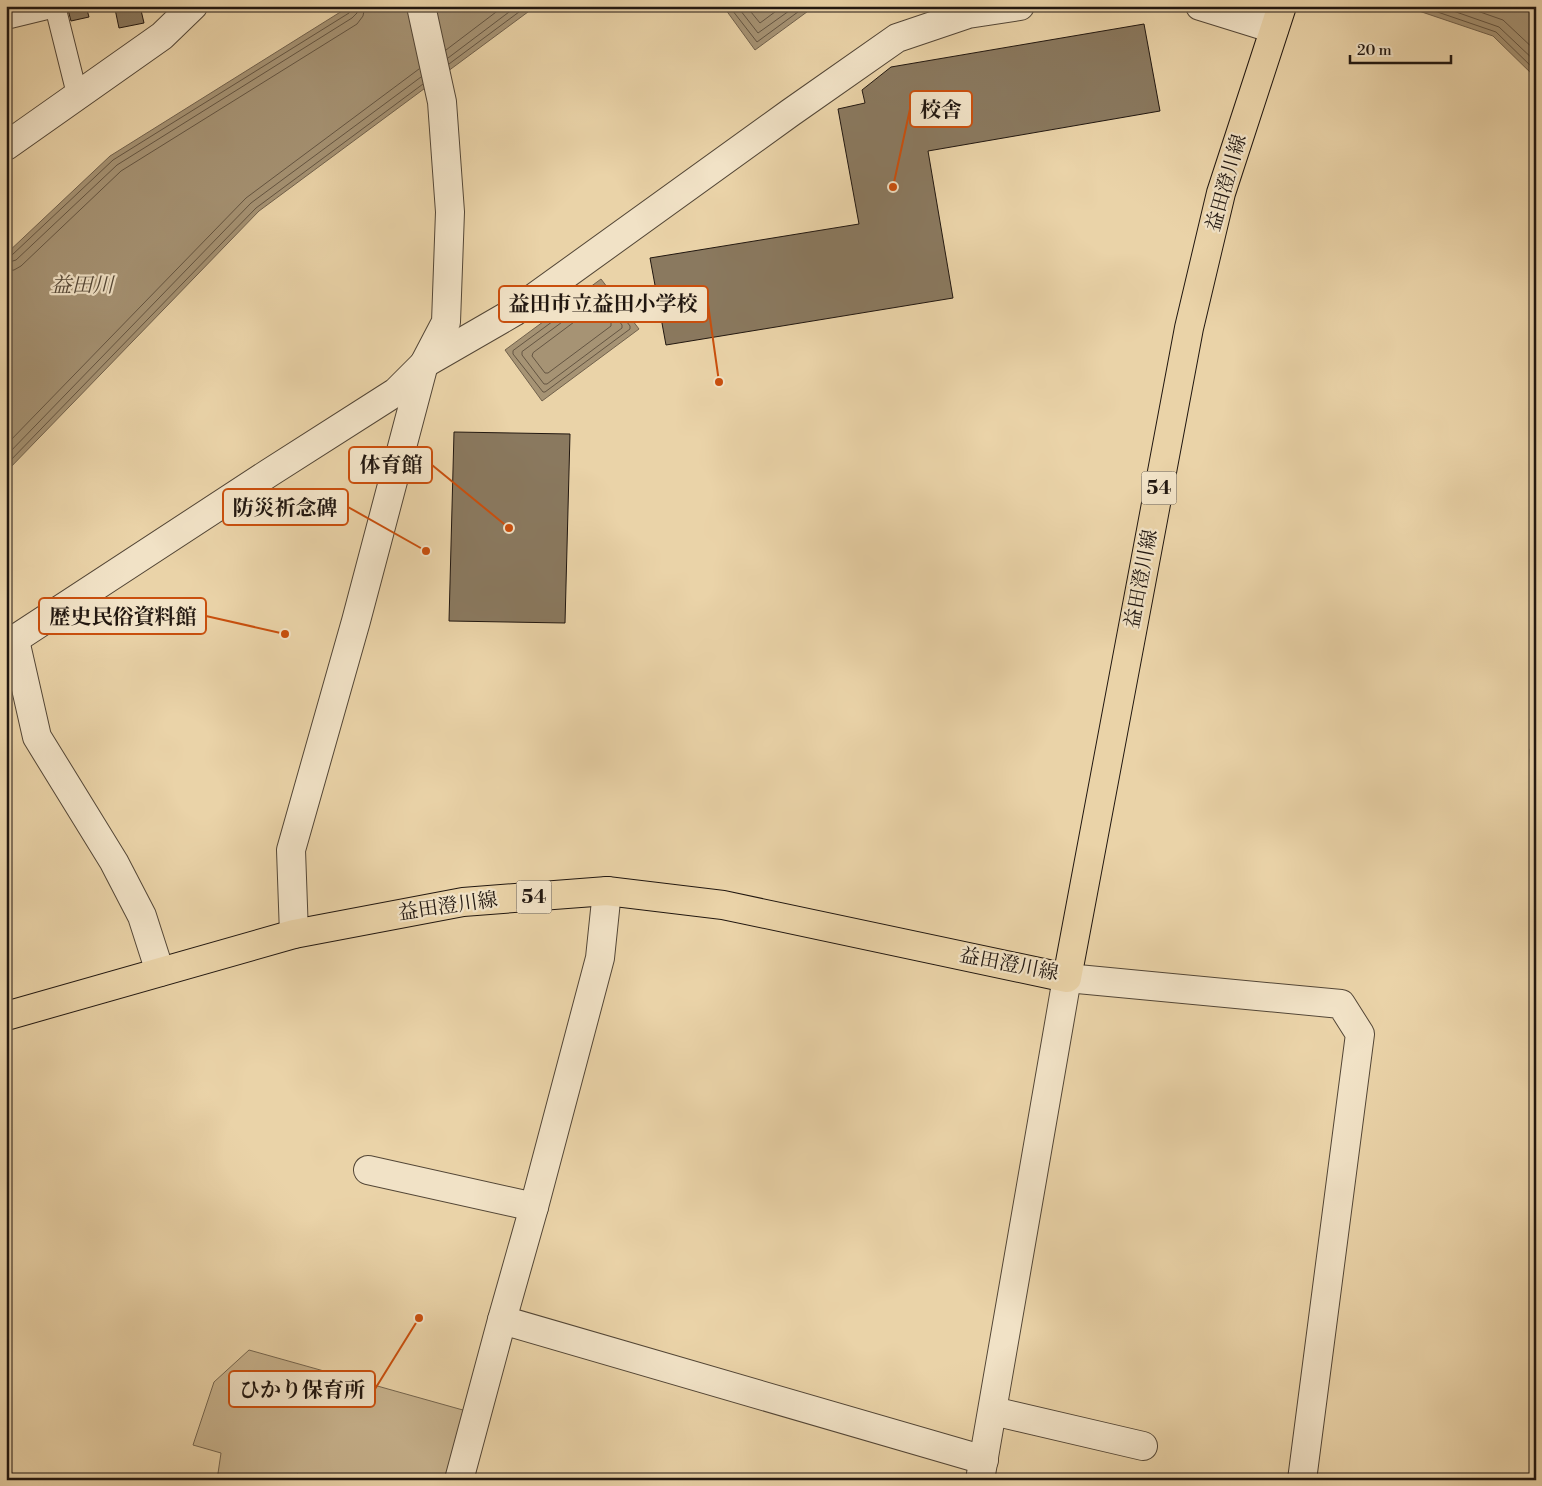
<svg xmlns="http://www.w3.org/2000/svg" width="1542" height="1486" font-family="'Libre Bodoni','Noto Serif JP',serif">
	<rect width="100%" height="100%" fill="#ead3a8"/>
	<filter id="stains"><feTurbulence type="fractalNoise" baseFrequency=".004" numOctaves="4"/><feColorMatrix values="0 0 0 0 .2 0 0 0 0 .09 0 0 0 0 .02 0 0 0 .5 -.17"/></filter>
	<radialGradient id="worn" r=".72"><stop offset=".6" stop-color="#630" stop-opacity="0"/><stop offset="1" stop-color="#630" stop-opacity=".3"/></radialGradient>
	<g fill="#c8b38e" stroke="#74654f">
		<polygon points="1536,741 1536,933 1530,749"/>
		<polygon points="249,1350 470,1412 449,1480 313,1480 297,1474 294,1480 217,1480 221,1453 193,1445 214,1382"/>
	</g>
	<g fill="#a69374" stroke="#71614c">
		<polygon points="350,6 536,6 259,211 6,472 6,254 110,156"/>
		<polygon points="723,6 815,6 755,50"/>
		<polygon points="1404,6 1536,6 1536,78 1493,36"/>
		<polygon points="601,279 639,329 542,401 505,350"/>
	</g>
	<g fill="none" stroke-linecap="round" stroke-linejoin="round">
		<g stroke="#645542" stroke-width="1">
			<polyline points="729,6 757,42 806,6"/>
			<polyline points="737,6 758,33 796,6"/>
			<polyline points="746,6 760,23 783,6"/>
			<polyline points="1420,6 1496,32 1536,71"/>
			<polyline points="1439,6 1499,27 1536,62"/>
			<polyline points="1463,6 1503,20 1536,51"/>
			<polyline points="446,50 504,6"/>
			<polyline points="448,58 517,6"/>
			<polyline points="449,64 527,6"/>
			<polyline points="6,257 12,255 113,160 349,13 352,6"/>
			<polyline points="6,263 16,260 117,165 352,18 357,13 358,6"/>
			<polyline points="6,271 14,270 21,266 121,171 357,24 363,16 365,6"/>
			<polygon points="600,287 630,326 630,329 545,392 543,392 513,354 513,351"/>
			<polygon points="598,296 601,297 622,325 622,328 547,384 544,384 522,355 522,352"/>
			<polygon points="596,306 599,307 611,323 611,326 548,373 545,373 532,356 533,353"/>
			<polyline points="6,445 246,198 419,69"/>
			<polyline points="6,456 251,203 421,77"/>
			<polyline points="6,465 256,208 423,84"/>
		</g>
	</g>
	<g fill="#8a795f" stroke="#211710">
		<polygon points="67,6 86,6 89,17 71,21"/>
		<polygon points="132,6 140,6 144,23 119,28 115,9"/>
		<polygon points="1144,24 1160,111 928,151 953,298 666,345 650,258 859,224 838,109 865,103 862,90 891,67"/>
		<polygon points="454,432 570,434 565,623 449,621"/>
	</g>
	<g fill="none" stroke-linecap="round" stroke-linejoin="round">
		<defs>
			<polyline id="service" points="55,6 77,94"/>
			<g id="minor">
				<polyline points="1200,6 1274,29"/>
				<polyline points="6,15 43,6"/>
				<polyline points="6,146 162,36 193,6"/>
				<polyline points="15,640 37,737 114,862 142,916 160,972"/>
				<polyline points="6,645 269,473 396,392 424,364 514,312 790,113 897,38 968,14 1020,6"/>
				<polyline points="1067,978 1341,1004 1360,1034 1302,1480"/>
				<polyline points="368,1170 534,1207"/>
				<polyline points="502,1320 984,1460"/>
				<polyline points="993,1411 1143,1446"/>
				<polyline points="459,1480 502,1320 534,1207 600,958 607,891"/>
			</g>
			<g id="tertiary">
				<polyline points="294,934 291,850 356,621 424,364 446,322 450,212 442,102 421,6"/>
				<polyline points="980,1480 1067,978"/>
			</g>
			<polyline id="primary" points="6,1016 294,934 463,902 607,891 723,905 1067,978 1189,328 1221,193 1282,6"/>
		</defs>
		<use href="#service" stroke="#534636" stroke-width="22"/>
		<use href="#minor" stroke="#534636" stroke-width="30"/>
		<use href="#tertiary" stroke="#534636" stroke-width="30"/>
		<use href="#primary" stroke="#211710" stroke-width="30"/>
		<use href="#service" stroke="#f1e2c6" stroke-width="20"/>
		<use href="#minor" stroke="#f1e2c6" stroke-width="28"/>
		<use href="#tertiary" stroke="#f1e2c6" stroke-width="28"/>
		<use href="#primary" stroke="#ead3a8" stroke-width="28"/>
	</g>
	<g text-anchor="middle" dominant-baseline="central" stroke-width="4.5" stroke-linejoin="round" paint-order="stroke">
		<g fill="#f1e2c6" stroke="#5f5447" stroke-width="1">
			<rect x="1141.5" y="471.5" width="35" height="33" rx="4"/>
			<rect x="516.5" y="880.5" width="35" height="33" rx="4"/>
		</g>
		<g font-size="19" font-weight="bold" fill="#211710">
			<text x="1159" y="488">54</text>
			<text x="534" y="897">54</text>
		</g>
		<g font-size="20" fill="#211710" stroke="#f1e2c6">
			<text transform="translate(1227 183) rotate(-74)">益田澄川線</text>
			<text transform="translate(1142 579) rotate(-79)">益田澄川線</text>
			<text transform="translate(448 907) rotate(-8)">益田澄川線</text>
			<text transform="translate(1009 965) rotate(11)">益田澄川線</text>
		</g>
		<g font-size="21" font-style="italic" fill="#564938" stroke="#f1e2c6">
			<text x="82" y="286">益田川</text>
		</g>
	</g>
	<path fill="none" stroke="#ca4f0d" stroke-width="2" d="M893 187L910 109M719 382L708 304M509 528L432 465M426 551L348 507M285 634L206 616M419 1318L375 1389"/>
	<g fill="#ca4f0d" stroke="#f1e2c6" stroke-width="2">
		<circle cx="893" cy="187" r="5"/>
		<circle cx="719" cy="382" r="5"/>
		<circle cx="509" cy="528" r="5"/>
		<circle cx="426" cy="551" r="5"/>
		<circle cx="285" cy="634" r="5"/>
		<circle cx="419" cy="1318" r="5"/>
	</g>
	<g fill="#f1e2c6" stroke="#ca4f0d" stroke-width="2">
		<rect x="910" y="91" width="62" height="36" rx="5"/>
		<rect x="499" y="286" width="209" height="36" rx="5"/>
		<rect x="349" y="447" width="83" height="36" rx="5"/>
		<rect x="223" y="489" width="125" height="36" rx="5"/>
		<rect x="39" y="598" width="167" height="36" rx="5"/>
		<rect x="229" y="1371" width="146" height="36" rx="5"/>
	</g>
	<g font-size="21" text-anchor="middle" font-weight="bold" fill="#211710">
		<text x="941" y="117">校舎</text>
		<text x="603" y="311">益田市立益田小学校</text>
		<text x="391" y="472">体育館</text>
		<text x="285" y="515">防災祈念碑</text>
		<text x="123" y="624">歴史民俗資料館</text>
		<text x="302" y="1397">ひかり保育所</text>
	</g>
	<rect width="1542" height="1486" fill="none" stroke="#ead3a8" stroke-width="25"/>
	<rect x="8" y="8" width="1527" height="1471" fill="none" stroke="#211710" stroke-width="2.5"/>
	<rect x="12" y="12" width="1517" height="1461" fill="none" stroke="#211710"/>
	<path d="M1350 55v8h101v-8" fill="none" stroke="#211710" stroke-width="2.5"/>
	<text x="1357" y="55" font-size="15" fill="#211710" stroke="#f1e2c6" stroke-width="4" paint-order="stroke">20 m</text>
	<rect width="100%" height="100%" filter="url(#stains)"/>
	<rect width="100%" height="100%" fill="url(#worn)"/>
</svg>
